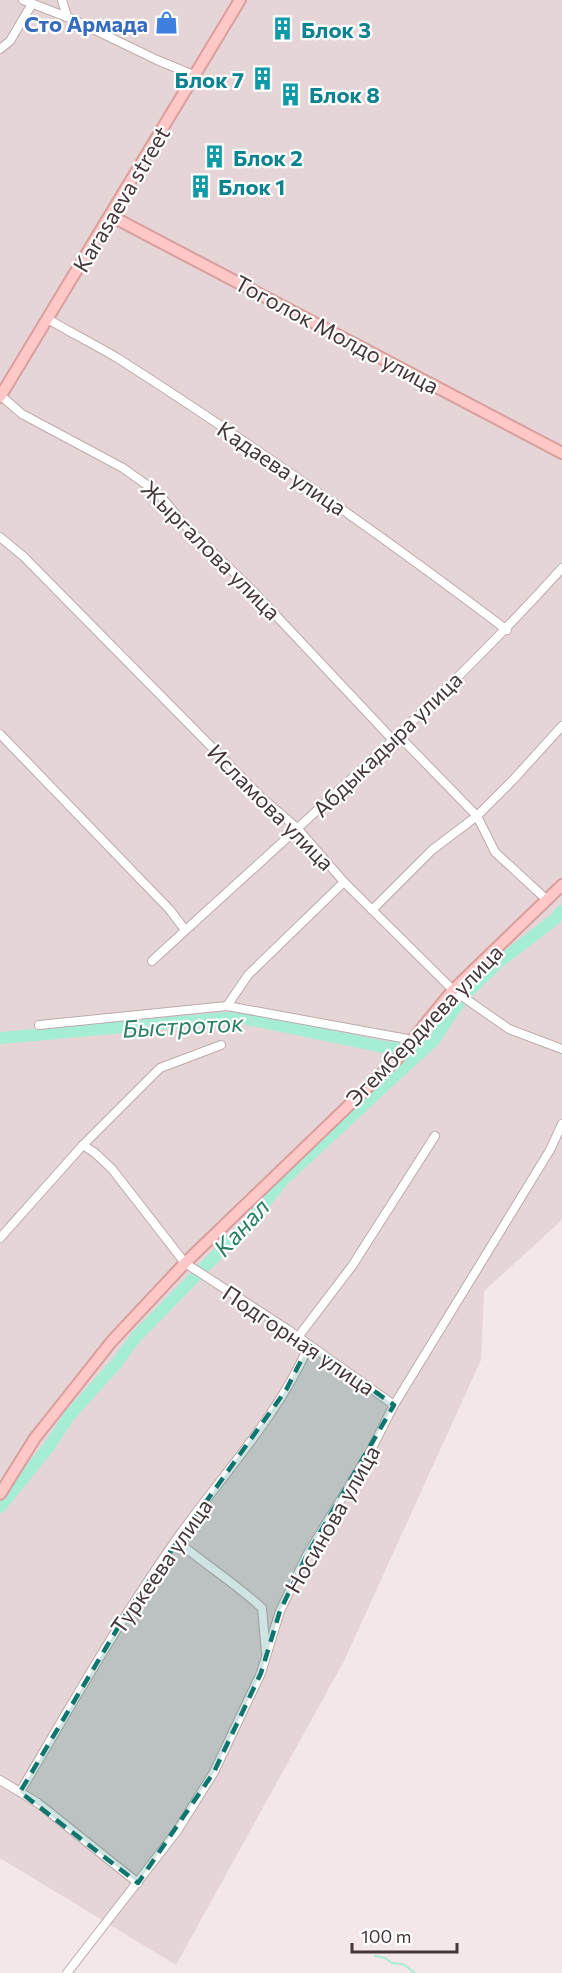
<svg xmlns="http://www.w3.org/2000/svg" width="562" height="1973" font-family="Commissioner,sans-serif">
	<rect width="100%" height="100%" fill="#f3e7e7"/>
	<polygon fill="#e6d5d6" points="0,0 562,0 562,1220 484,1291 481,1360 344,1661 176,1965 0,1858"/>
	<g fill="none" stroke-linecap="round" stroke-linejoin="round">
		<polyline stroke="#a5eed5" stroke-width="2" points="375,1956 385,1958 392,1963 403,1964 415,1973"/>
		<g stroke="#a5eed5" stroke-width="12">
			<polyline points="0,1038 238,1017 389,1048 434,1040"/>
			<polyline points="0,1507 48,1448 70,1415 116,1364 136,1337 250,1221 284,1179 435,1039 454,1010 468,992 498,963 555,919 562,911"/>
		</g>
		<defs>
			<g id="street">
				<polyline points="23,0 72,19 157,60 196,76"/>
				<polyline points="62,0 67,17"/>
				<polyline points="0,49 10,41 32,4"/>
				<path d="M48,319C71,333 96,345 119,359C252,444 381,535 507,630"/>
				<polyline points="0,395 22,414 123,468 158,493 183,523 251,589 393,740"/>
				<polyline points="0,537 23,556 260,796 298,829 344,882 453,990 509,1029 562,1049"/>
				<polyline points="0,734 170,910 185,930"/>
				<polyline points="398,735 477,816 495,852 547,900"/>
				<polyline points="372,910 432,850 477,816 513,780 562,726"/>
				<path d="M152,961C291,833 435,709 562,568"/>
				<polyline points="227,1006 248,975 344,882"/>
				<polyline points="39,1025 227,1006 413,1040"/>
				<polyline points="83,1145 95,1153 112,1169 185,1263 287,1329 394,1405"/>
				<polyline points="0,1238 83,1145 160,1068 221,1045"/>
				<polyline points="298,1337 352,1266 435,1136"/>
				<path d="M176,1540C204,1564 235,1583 262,1608L266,1653"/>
				<polyline points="0,1780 38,1803 138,1883"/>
				<path d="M20,1792C70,1707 119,1621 176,1540C221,1476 278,1417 309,1345"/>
				<polyline points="67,1973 177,1831 214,1772 261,1673 280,1611 307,1555 371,1450 394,1405 550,1150 562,1124"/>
			</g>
			<g id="secondary">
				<polyline points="111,216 562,453"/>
				<polyline points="0,397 240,0"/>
				<polyline points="0,1494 35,1438 112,1341 185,1263 397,1059 453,990 562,885"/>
			</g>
		</defs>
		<use href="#street" stroke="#beaaab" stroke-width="10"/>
		<use href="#secondary" stroke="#da9e9e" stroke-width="14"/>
		<use href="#street" stroke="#fff" stroke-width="8"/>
		<use href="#secondary" stroke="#fdc8c7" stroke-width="10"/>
	</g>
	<path fill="#0f766e" fill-opacity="0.2" stroke="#0f766e" stroke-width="4.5" stroke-dasharray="12 8" stroke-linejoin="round" d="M309,1345L394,1405L307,1555L280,1611L261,1673L214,1772L138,1883L20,1792L129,1609L286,1390Z"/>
	<defs>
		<symbol id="shop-bare" viewBox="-9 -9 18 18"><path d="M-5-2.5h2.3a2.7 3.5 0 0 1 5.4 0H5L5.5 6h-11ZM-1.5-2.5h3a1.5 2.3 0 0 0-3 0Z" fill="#3f7fe0" stroke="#fff" stroke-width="2.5" paint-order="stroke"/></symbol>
		<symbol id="building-bare" viewBox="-9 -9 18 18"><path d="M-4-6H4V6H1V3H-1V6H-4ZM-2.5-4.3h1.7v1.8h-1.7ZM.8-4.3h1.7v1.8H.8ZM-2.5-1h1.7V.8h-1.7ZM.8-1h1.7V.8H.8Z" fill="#0f9aa8" stroke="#fff" stroke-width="2.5" paint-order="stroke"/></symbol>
	</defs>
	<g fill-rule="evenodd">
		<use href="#shop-bare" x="150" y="6" width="33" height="33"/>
		<use href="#building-bare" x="266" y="12" width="33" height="33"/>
		<use href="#building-bare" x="246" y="62" width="33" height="33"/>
		<use href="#building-bare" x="274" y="78" width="33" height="33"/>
		<use href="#building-bare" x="198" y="140" width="33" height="33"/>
		<use href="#building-bare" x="184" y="170" width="33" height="33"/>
	</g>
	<g text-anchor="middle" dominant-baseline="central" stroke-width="4.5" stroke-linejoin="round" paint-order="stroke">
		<g font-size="22" font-weight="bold" fill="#366cbe" stroke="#fff" text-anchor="end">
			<text x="148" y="23">Сто Армада</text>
		</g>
		<g font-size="22" font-weight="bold" fill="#0d838f" stroke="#fff" text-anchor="start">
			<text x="301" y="29">Блок 3</text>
			<text x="244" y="79" text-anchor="end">Блок 7</text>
			<text x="309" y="94">Блок 8</text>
			<text x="233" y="157">Блок 2</text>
			<text x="218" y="186">Блок 1</text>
		</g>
		<g font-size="22" fill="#453638" stroke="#fff">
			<text transform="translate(121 199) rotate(-59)">Karasaeva street</text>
			<text transform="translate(337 334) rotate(28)">Тоголок Молдо улица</text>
			<text transform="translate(282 468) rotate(34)">Кадаева улица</text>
			<text transform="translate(211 550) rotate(45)">Жыргалова улица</text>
			<text transform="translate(387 744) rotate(-44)">Абдыкадыра улица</text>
			<text transform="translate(271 807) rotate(45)">Исламова улица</text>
			<text transform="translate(424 1025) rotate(-46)">Эгембердиева улица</text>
			<text transform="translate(299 1340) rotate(34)">Подгорная улица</text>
			<text transform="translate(332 1519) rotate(-60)">Носинова улица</text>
			<text transform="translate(161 1566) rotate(-55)">Туркеева улица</text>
		</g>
		<g font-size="24" font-style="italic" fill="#297f63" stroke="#fff">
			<text transform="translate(183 1025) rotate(-3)">Быстроток</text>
			<text transform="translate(241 1227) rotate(-47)">Канал</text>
		</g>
	</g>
	<path d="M352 1943v9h105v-9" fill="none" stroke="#453638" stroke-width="3"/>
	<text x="361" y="1943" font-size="18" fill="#453638" stroke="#ffffff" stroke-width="4.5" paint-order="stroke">100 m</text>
</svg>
